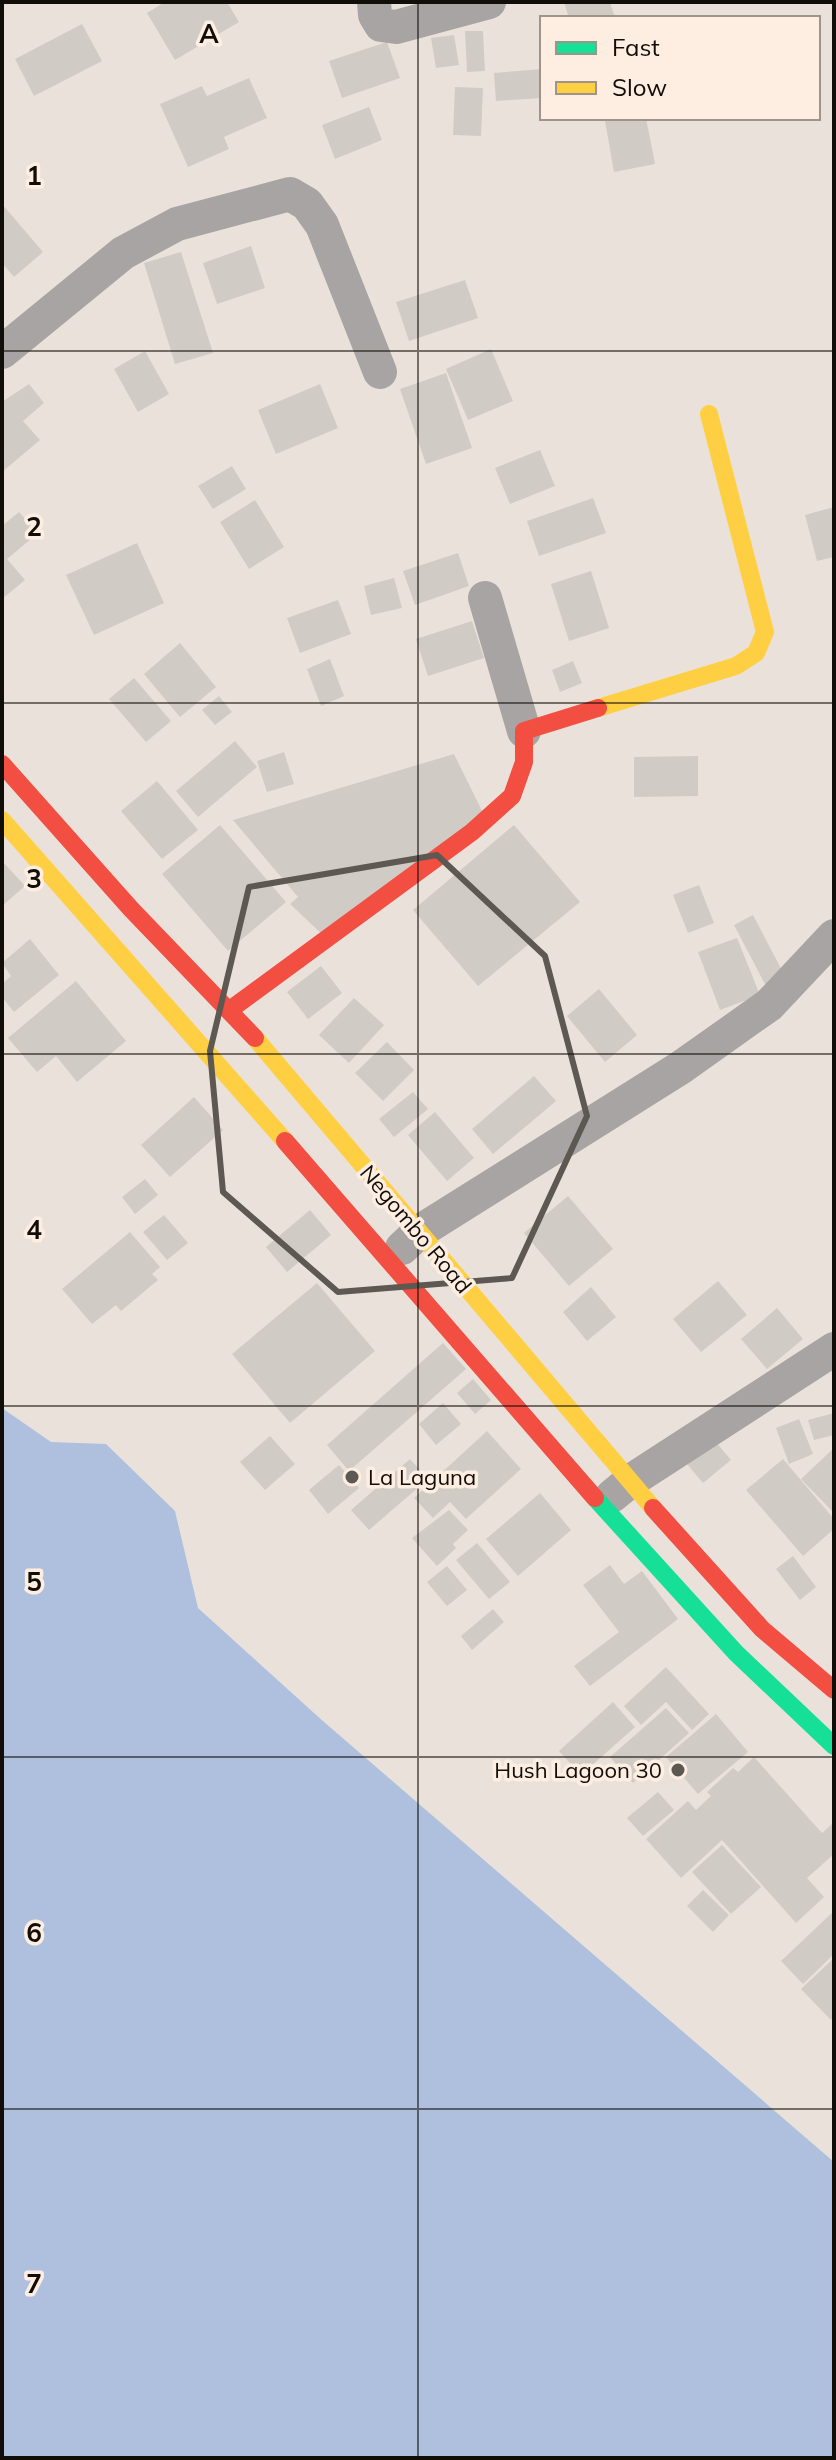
<svg xmlns="http://www.w3.org/2000/svg" width="836" height="2460" font-family="Mulish,sans-serif">
	<rect width="100%" height="100%" fill="#eae2da"/>
	<polygon fill="#aec0de" points="2,1408 51,1442 106,1444 175,1511 198,1608 324,1722 834,2162 834,2458 2,2458"/>
	<g fill="#d1cbc5">
		<polygon points="165,2 227,2 239,22 175,60 147,13"/>
		<polygon points="564,2 610,2 615,18 569,18"/>
		<polygon points="82,24 102,61 34,96 15,59"/>
		<polygon points="465,31 483,31 485,71 467,72"/>
		<polygon points="454,35 459,65 436,68 431,38"/>
		<polygon points="387,42 400,78 342,98 329,61"/>
		<polygon points="542,69 542,98 496,101 494,73"/>
		<polygon points="249,78 267,118 224,137 229,149 188,167 160,104 202,86 207,96"/>
		<polygon points="455,87 483,88 481,136 453,135"/>
		<polygon points="369,107 382,140 335,159 322,125"/>
		<polygon points="619,118 646,118 655,164 614,172 605,121"/>
		<polygon points="2,204 43,252 14,277 2,263"/>
		<polygon points="251,246 265,288 217,304 203,263"/>
		<polygon points="181,252 213,353 175,364 144,263"/>
		<polygon points="465,280 478,318 409,341 396,302"/>
		<polygon points="491,349 513,401 468,420 446,369"/>
		<polygon points="145,351 169,394 138,412 114,369"/>
		<polygon points="446,373 472,448 426,464 400,389"/>
		<polygon points="29,384 44,403 23,421 40,440 2,472 2,402"/>
		<polygon points="320,384 338,428 276,454 258,410"/>
		<polygon points="540,450 555,486 510,504 495,468"/>
		<polygon points="232,466 246,489 213,509 198,486"/>
		<polygon points="593,498 606,533 539,556 527,521"/>
		<polygon points="255,500 284,547 249,569 220,522"/>
		<polygon points="834,507 834,557 817,561 805,515"/>
		<polygon points="19,512 38,533 7,559 25,580 2,599 2,526"/>
		<polygon points="137,543 164,603 94,635 66,575"/>
		<polygon points="458,553 469,586 415,605 403,571"/>
		<polygon points="591,571 609,628 569,641 551,584"/>
		<polygon points="394,578 402,608 371,615 364,586"/>
		<polygon points="338,600 351,634 300,653 287,618"/>
		<polygon points="472,621 484,658 428,676 416,639"/>
		<polygon points="180,643 216,687 180,717 144,674"/>
		<polygon points="330,659 344,696 321,706 307,669"/>
		<polygon points="573,661 582,683 560,692 552,670"/>
		<polygon points="134,678 171,721 146,742 109,699"/>
		<polygon points="219,696 232,712 215,725 202,710"/>
		<polygon points="235,741 257,767 198,817 176,791"/>
		<polygon points="284,752 294,784 267,792 257,761"/>
		<polygon points="454,754 484,815 324,936 290,904 298,897 233,820"/>
		<polygon points="698,756 698,796 634,797 634,757"/>
		<polygon points="157,781 198,830 162,859 121,811"/>
		<polygon points="220,825 286,902 228,951 162,874"/>
		<polygon points="514,825 580,902 478,986 413,910"/>
		<polygon points="2,861 25,886 2,906"/>
		<polygon points="699,885 714,923 688,933 673,895"/>
		<polygon points="753,915 786,978 767,988 734,925"/>
		<polygon points="737,938 760,995 720,1010 698,952"/>
		<polygon points="30,939 59,975 14,1012 2,997 2,984 11,976 2,963"/>
		<polygon points="321,966 342,993 308,1019 287,992"/>
		<polygon points="76,981 126,1041 77,1082 56,1056 37,1072 8,1038"/>
		<polygon points="599,989 637,1035 605,1062 567,1016"/>
		<polygon points="354,998 384,1025 349,1063 319,1035"/>
		<polygon points="387,1042 414,1070 383,1101 355,1073"/>
		<polygon points="534,1076 556,1101 493,1154 472,1129"/>
		<polygon points="413,1092 428,1109 394,1137 379,1119"/>
		<polygon points="194,1097 223,1130 170,1177 141,1145"/>
		<polygon points="435,1112 474,1158 447,1181 408,1135"/>
		<polygon points="145,1179 158,1195 135,1214 122,1197"/>
		<polygon points="568,1196 613,1249 569,1286 524,1233"/>
		<polygon points="310,1210 331,1235 287,1272 266,1247"/>
		<polygon points="164,1215 188,1243 167,1260 143,1232"/>
		<polygon points="130,1232 160,1267 152,1274 158,1280 121,1311 116,1305 92,1324 62,1289"/>
		<polygon points="718,1281 747,1315 701,1352 673,1319"/>
		<polygon points="317,1283 375,1351 290,1423 232,1354"/>
		<polygon points="591,1287 616,1317 587,1341 563,1312"/>
		<polygon points="777,1308 803,1339 767,1369 741,1339"/>
		<polygon points="443,1343 466,1369 349,1471 327,1445"/>
		<polygon points="473,1379 491,1400 475,1414 457,1393"/>
		<polygon points="443,1403 461,1424 436,1445 419,1424"/>
		<polygon points="834,1413 834,1435 814,1440 808,1420"/>
		<polygon points="799,1419 813,1454 789,1464 776,1428"/>
		<polygon points="487,1431 521,1469 466,1519 450,1502 433,1518 414,1498"/>
		<polygon points="710,1435 731,1460 703,1483 682,1458"/>
		<polygon points="270,1436 295,1464 265,1490 240,1462"/>
		<polygon points="834,1448 834,1513 801,1479"/>
		<polygon points="410,1459 428,1479 369,1530 351,1510"/>
		<polygon points="783,1459 834,1519 834,1529 803,1556 746,1490"/>
		<polygon points="339,1465 359,1488 328,1514 309,1490"/>
		<polygon points="540,1493 571,1530 518,1576 486,1539"/>
		<polygon points="449,1510 468,1530 453,1544 456,1548 437,1566 412,1538"/>
		<polygon points="477,1543 510,1582 489,1599 456,1560"/>
		<polygon points="793,1556 816,1587 800,1600 776,1569"/>
		<polygon points="610,1565 624,1584 642,1571 678,1619 590,1686 574,1666 619,1632 583,1585"/>
		<polygon points="447,1566 467,1590 447,1606 427,1582"/>
		<polygon points="493,1609 504,1622 472,1650 461,1636"/>
		<polygon points="666,1667 709,1714 692,1730 666,1702 641,1725 624,1706"/>
		<polygon points="613,1702 635,1727 581,1775 559,1751"/>
		<polygon points="666,1708 689,1733 633,1783 610,1757"/>
		<polygon points="716,1714 748,1752 698,1794 666,1757"/>
		<polygon points="754,1757 822,1833 832,1824 834,1826 834,1854 807,1878 824,1897 796,1923 722,1840 681,1878 646,1839 688,1801 696,1810 711,1796 707,1792 733,1768 738,1772"/>
		<polygon points="658,1792 674,1810 643,1836 627,1818"/>
		<polygon points="722,1845 761,1887 731,1914 692,1872"/>
		<polygon points="703,1890 729,1915 713,1932 687,1906"/>
		<polygon points="834,1911 834,1954 803,1984 781,1961"/>
		<polygon points="834,1958 834,2017 831,2020 801,1989"/>
	</g>
	<g fill="none" stroke-linecap="round" stroke-linejoin="round">
		<g stroke="#a8a4a3" stroke-width="34">
			<polyline points="374,2 375,15 381,25 396,27 489,2"/>
			<polyline points="2,352 123,253 177,224 290,194 307,204 322,225 380,372"/>
			<polyline points="485,598 524,731"/>
			<polyline points="402,1248 419,1232 680,1068 769,1005 834,936"/>
			<polyline points="612,1496 629,1482 834,1349"/>
		</g>
		<polyline stroke="#16e098" stroke-width="18" points="595,1498 736,1653 834,1746"/>
		<g stroke="#ffcf43" stroke-width="18">
			<polyline points="598,708 736,666 756,653 765,632 709,414"/>
			<polyline points="2,820 285,1141"/>
			<polyline points="255,1038 653,1508"/>
		</g>
		<g stroke="#f24e42" stroke-width="18">
			<polyline points="2,764 131,909 255,1038"/>
			<polyline points="231,1009 472,832 512,796 524,762 524,731 598,708"/>
			<polyline points="285,1141 595,1498"/>
			<polyline points="653,1508 762,1629 834,1690"/>
		</g>
	</g>
	<path fill="none" stroke="#5d5852" stroke-width="6" stroke-linejoin="round" d="M437,855L545,956L587,1116L512,1278L338,1292L223,1192L210,1051L249,887Z"/>
	<path fill="none" stroke="#110d08" stroke-width="2" stroke-opacity="0.55" d="M418,2V2458M2,351H834M2,703H834M2,1054H834M2,1406H834M2,1757H834M2,2109H834"/>
	<g fill="#5d5852" stroke="#fdeee1" stroke-width="3">
		<circle cx="352" cy="1477" r="8"/>
		<circle cx="678" cy="1770" r="8"/>
	</g>
	<g text-anchor="middle" dominant-baseline="central" stroke-width="7" stroke-linejoin="round" paint-order="stroke">
		<g font-size="22" fill="#110d08" stroke="#fdeee1">
			<text transform="translate(416 1229) rotate(50)">Negombo Road</text>
		</g>
		<g font-size="22" fill="#110d08" stroke="#fdeee1" text-anchor="start">
			<text x="368" y="1477">La Laguna</text>
			<text x="662" y="1770" text-anchor="end">Hush Lagoon 30</text>
		</g>
	</g>
	<g font-size="26" text-anchor="middle" font-weight="bold" fill="#110d08" stroke="#fdeee1" stroke-width="7" stroke-linejoin="round" paint-order="stroke">
		<text x="209" y="43">A</text>
		<text x="34" y="185">1</text>
		<text x="34" y="536">2</text>
		<text x="34" y="888">3</text>
		<text x="34" y="1239">4</text>
		<text x="34" y="1591">5</text>
		<text x="34" y="1942">6</text>
		<text x="34" y="2293">7</text>
	</g>
	<rect width="836" height="2460" fill="none" stroke="#110d08" stroke-width="8"/>
	<rect x="540" y="16" width="280" height="104" fill="#fdeee1" stroke="#9f948a" stroke-width="2"/>
	<rect x="556" y="42" width="40" height="12" fill="#16e098" stroke="#9f948a" stroke-width="2"/>
	<text x="612" y="56" font-size="24" fill="#110d08">Fast</text>
	<rect x="556" y="82" width="40" height="12" fill="#ffcf43" stroke="#9f948a" stroke-width="2"/>
	<text x="612" y="96" font-size="24" fill="#110d08">Slow</text>
</svg>
